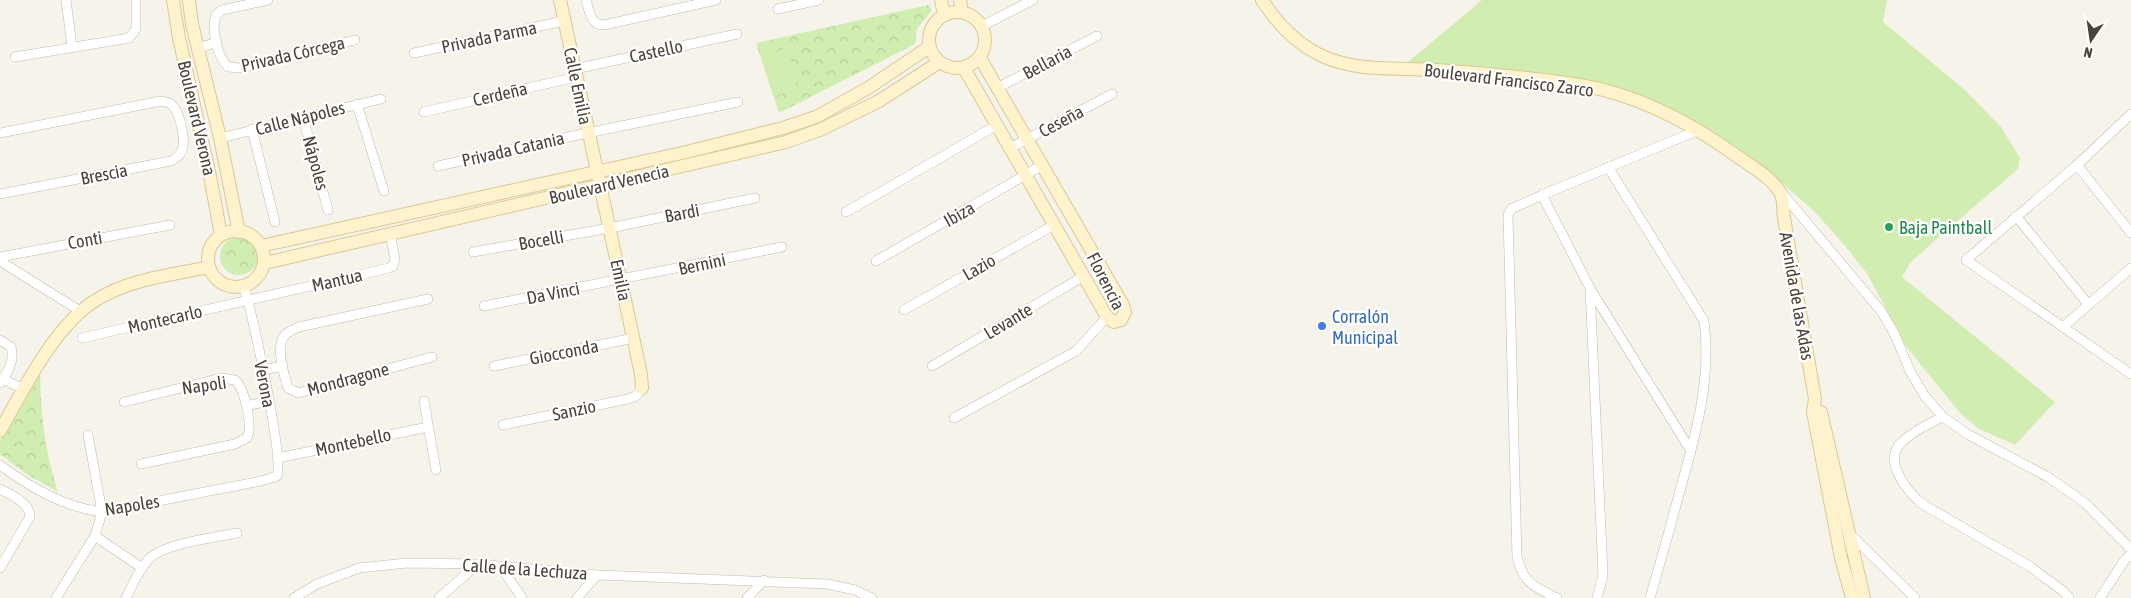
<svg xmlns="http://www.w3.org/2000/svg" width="2131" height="598" font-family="'Asap Condensed',sans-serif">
	<defs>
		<pattern id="park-crowns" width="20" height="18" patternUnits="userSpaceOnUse" patternTransform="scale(1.25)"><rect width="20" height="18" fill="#d2edb2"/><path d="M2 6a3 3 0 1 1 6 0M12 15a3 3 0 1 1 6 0" fill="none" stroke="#b6cc9a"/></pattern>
	</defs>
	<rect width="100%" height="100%" fill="#f6f3eb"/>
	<g fill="url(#park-crowns)">
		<polygon points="928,5 932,10 917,29 915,44 779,113 756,43"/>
		<circle cx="239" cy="256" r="19"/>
		<path d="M40,375C41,417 45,452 58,492L25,473L0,454V441Z"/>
	</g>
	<g fill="#d2edb2">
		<polygon points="1482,0 1887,0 1883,22 1965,90 2001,127 2020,158 2018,169 1932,243 1911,262 1902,277 2055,402 2015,445 1979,429 1960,413 1905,345 1868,275 1847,248 1815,212 1774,176 1744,153 1657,102 1626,91 1446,65 1408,62"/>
		<polygon points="787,48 798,90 773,96 762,55"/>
	</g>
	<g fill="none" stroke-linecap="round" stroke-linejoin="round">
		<defs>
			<g id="street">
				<polyline points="66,0 72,47"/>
				<path d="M268,0L222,10L216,15C211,30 217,56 228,67L241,68L355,40"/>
				<path d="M586,0C590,12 590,25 604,25L716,0"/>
				<polyline points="778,9 819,0"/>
				<polyline points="982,26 1033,0"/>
				<polyline points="199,48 217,42"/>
				<polyline points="414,53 564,21"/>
				<polyline points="15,57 129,38 136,29 136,0"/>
				<polyline points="575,69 737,34"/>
				<polyline points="997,88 1097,36"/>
				<polyline points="357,104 384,191"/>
				<polyline points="424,112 576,77"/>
				<polyline points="2131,114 2077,165 1966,260 2131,374"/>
				<polyline points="303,117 328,210"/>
				<polyline points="252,129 275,222"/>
				<path d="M0,133L161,101C164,102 167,102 169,103C180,108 186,140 182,150C180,156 176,158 171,161L0,194"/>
				<polyline points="220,138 381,99"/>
				<polyline points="1010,148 1112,94"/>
				<polyline points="2077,165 2131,233"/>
				<polyline points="438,166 573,136 738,102"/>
				<path d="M1608,167L1704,321C1712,379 1695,438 1679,494C1670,529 1660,563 1650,598"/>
				<polyline points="1782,193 1881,311 1894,333 1910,371 1924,395 1943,417 1969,435 2048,477 2085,503 2131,549"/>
				<polyline points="1542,195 1590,288 1603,575 1597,598"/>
				<polyline points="846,212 997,125"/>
				<polyline points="2016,216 2088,304"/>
				<polyline points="473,252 610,228 755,198"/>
				<polyline points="0,257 170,225"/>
				<polyline points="0,261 80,311"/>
				<polyline points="876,261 1041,166"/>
				<polyline points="1591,290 1691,451"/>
				<path d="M428,299L299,327C294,329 289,331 285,335C275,346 284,375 288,388L298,393L432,357"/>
				<polyline points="484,306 782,247"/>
				<polyline points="904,310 1054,225"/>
				<polyline points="2064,326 2131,268"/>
				<polyline points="82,338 389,268 393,266 395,259 390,233"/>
				<path d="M0,340L11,347C15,361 8,372 0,383"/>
				<polyline points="494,366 634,338"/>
				<polyline points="932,366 1084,276"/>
				<polyline points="262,370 283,366"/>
				<polyline points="3,379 23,389"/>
				<polyline points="424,401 436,470"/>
				<path d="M124,402L221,378L235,380C245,389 253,427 247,438L235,444L141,464"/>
				<polyline points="246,406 269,401"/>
				<path d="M1943,417C1930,423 1909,434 1899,445C1884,464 1910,495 1924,505L2031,567L2064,592L2069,598"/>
				<polyline points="954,418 1076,351 1107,317"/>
				<polyline points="503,425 628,399 636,396 642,388"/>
				<polyline points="278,458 428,427"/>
				<path d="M0,465C31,488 64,507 102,512L261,481L277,476C284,456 252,314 244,287"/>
				<path d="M0,489C11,494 30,503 30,517L0,568"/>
				<polyline points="1849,533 1915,598"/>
				<polyline points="95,536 142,568"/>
				<polyline points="500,566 522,598"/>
				<polyline points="56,598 95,536 102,512 88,435"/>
				<path d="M126,598C132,586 138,571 148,560C163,543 214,538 237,533"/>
				<polyline points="294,598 317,584 359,568 407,563 478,564 597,575 827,584 855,590 872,598"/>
				<polyline points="439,598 478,564"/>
				<polyline points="577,598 597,575"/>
				<polyline points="747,598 764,580"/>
				<path d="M1557,598C1534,587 1524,584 1517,557L1508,215L1511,209L1542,195L1699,130"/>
				<polyline points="2100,598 2124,561 2131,554"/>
			</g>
			<g id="secondary">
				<polyline points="173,0 179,38 210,176 221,235"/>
				<polyline points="189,0 192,24 220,138 239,232"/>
				<polyline points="560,0 641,374 642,388"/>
				<polyline points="941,0 944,15"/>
				<polyline points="960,0 962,12"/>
				<path d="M1262,0C1276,22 1295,42 1318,54C1355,73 1398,67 1437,70C1485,73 1533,78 1580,85C1635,94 1689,122 1734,154C1749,165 1770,176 1780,192C1784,198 1783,211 1784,218L1815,399L1813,412L1841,558L1852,598"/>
				<circle cx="957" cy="40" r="28"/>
				<polyline points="964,68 1107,317 1114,322 1121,320 1125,312 1123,305 980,58"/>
				<circle cx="236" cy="259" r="28"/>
				<polyline points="261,246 682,153 783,128 816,117 868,88 929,47"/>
				<polyline points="265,263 786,142 822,129 879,101 938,63"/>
				<polyline points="1821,412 1864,598"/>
				<path d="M0,431C23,390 55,325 96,300C129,279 171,275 209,267"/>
			</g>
		</defs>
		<use href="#street" stroke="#c3bbad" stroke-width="10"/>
		<use href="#secondary" stroke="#dac898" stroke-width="14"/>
		<use href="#street" stroke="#fff" stroke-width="9"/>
		<use href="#secondary" stroke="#fff3cd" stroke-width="12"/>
	</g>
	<circle fill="#2e9e5b" stroke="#fff" stroke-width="2" cx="1889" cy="227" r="5"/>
	<circle fill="#3f7fe0" stroke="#fff" stroke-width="2" cx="1322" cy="326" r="5"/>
	<g text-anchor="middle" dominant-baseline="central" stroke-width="4.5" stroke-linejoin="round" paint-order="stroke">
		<g font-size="18" fill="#4c4438" stroke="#fff">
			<text transform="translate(489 37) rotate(-12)">Privada Parma</text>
			<text transform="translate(656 51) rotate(-12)">Castello</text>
			<text transform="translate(293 54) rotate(-13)">Privada Córcega</text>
			<text transform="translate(1047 62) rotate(-28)">Bellaria</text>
			<text transform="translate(1509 80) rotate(7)">Boulevard Francisco Zarco</text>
			<text transform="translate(578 86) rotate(78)">Calle Emilia</text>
			<text transform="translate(500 94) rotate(-13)">Cerdeña</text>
			<text transform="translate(197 118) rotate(77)">Boulevard Verona</text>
			<text transform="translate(300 118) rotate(-14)">Calle Nápoles</text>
			<text transform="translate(1061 121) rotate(-28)">Ceseña</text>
			<text transform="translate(513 149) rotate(-13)">Privada Catania</text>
			<text transform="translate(316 163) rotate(75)">Nápoles</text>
			<text transform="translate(104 174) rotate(-11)">Brescia</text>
			<text transform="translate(609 184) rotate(-13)">Boulevard Venecia</text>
			<text transform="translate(682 213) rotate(-11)">Bardi</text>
			<text transform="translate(959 214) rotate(-30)">Ibiza</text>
			<text transform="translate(85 240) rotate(-10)">Conti</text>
			<text transform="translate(541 240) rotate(-10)">Bocelli</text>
			<text transform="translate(702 264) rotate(-12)">Bernini</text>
			<text transform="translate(979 267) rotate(-30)">Lazio</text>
			<text transform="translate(337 280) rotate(-13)">Mantua</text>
			<text transform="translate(621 280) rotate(78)">Emilia</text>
			<text transform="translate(1106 281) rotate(63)">Florencia</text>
			<text transform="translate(553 293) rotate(-11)">Da Vinci</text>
			<text transform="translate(1797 296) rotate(80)">Avenida de las Adas</text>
			<text transform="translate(165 319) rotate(-13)">Montecarlo</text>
			<text transform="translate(1008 321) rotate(-31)">Levante</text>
			<text transform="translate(564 352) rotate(-11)">Giocconda</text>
			<text transform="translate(348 379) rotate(-15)">Mondragone</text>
			<text transform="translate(265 384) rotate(79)">Verona</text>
			<text transform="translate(204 385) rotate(-8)">Napoli</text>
			<text transform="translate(574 410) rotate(-12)">Sanzio</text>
			<text transform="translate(353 442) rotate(-12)">Montebello</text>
			<text transform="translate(132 505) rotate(-9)">Napoles</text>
			<text transform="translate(525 569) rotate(4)">Calle de la Lechuza</text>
		</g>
		<g font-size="18" fill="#27864d" stroke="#fff" text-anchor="start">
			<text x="1899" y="227">Baja Paintball</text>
		</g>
		<g font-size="18" fill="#366cbe" stroke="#fff" text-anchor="start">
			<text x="1332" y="316">Corralón<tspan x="1332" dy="21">Municipal</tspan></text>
		</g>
	</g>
	<g transform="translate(2091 40) rotate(193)" stroke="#ffffff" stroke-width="4" paint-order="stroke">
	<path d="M0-4L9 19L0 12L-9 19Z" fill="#4c4438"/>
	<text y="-8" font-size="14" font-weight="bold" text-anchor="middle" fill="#4c4438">N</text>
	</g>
</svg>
